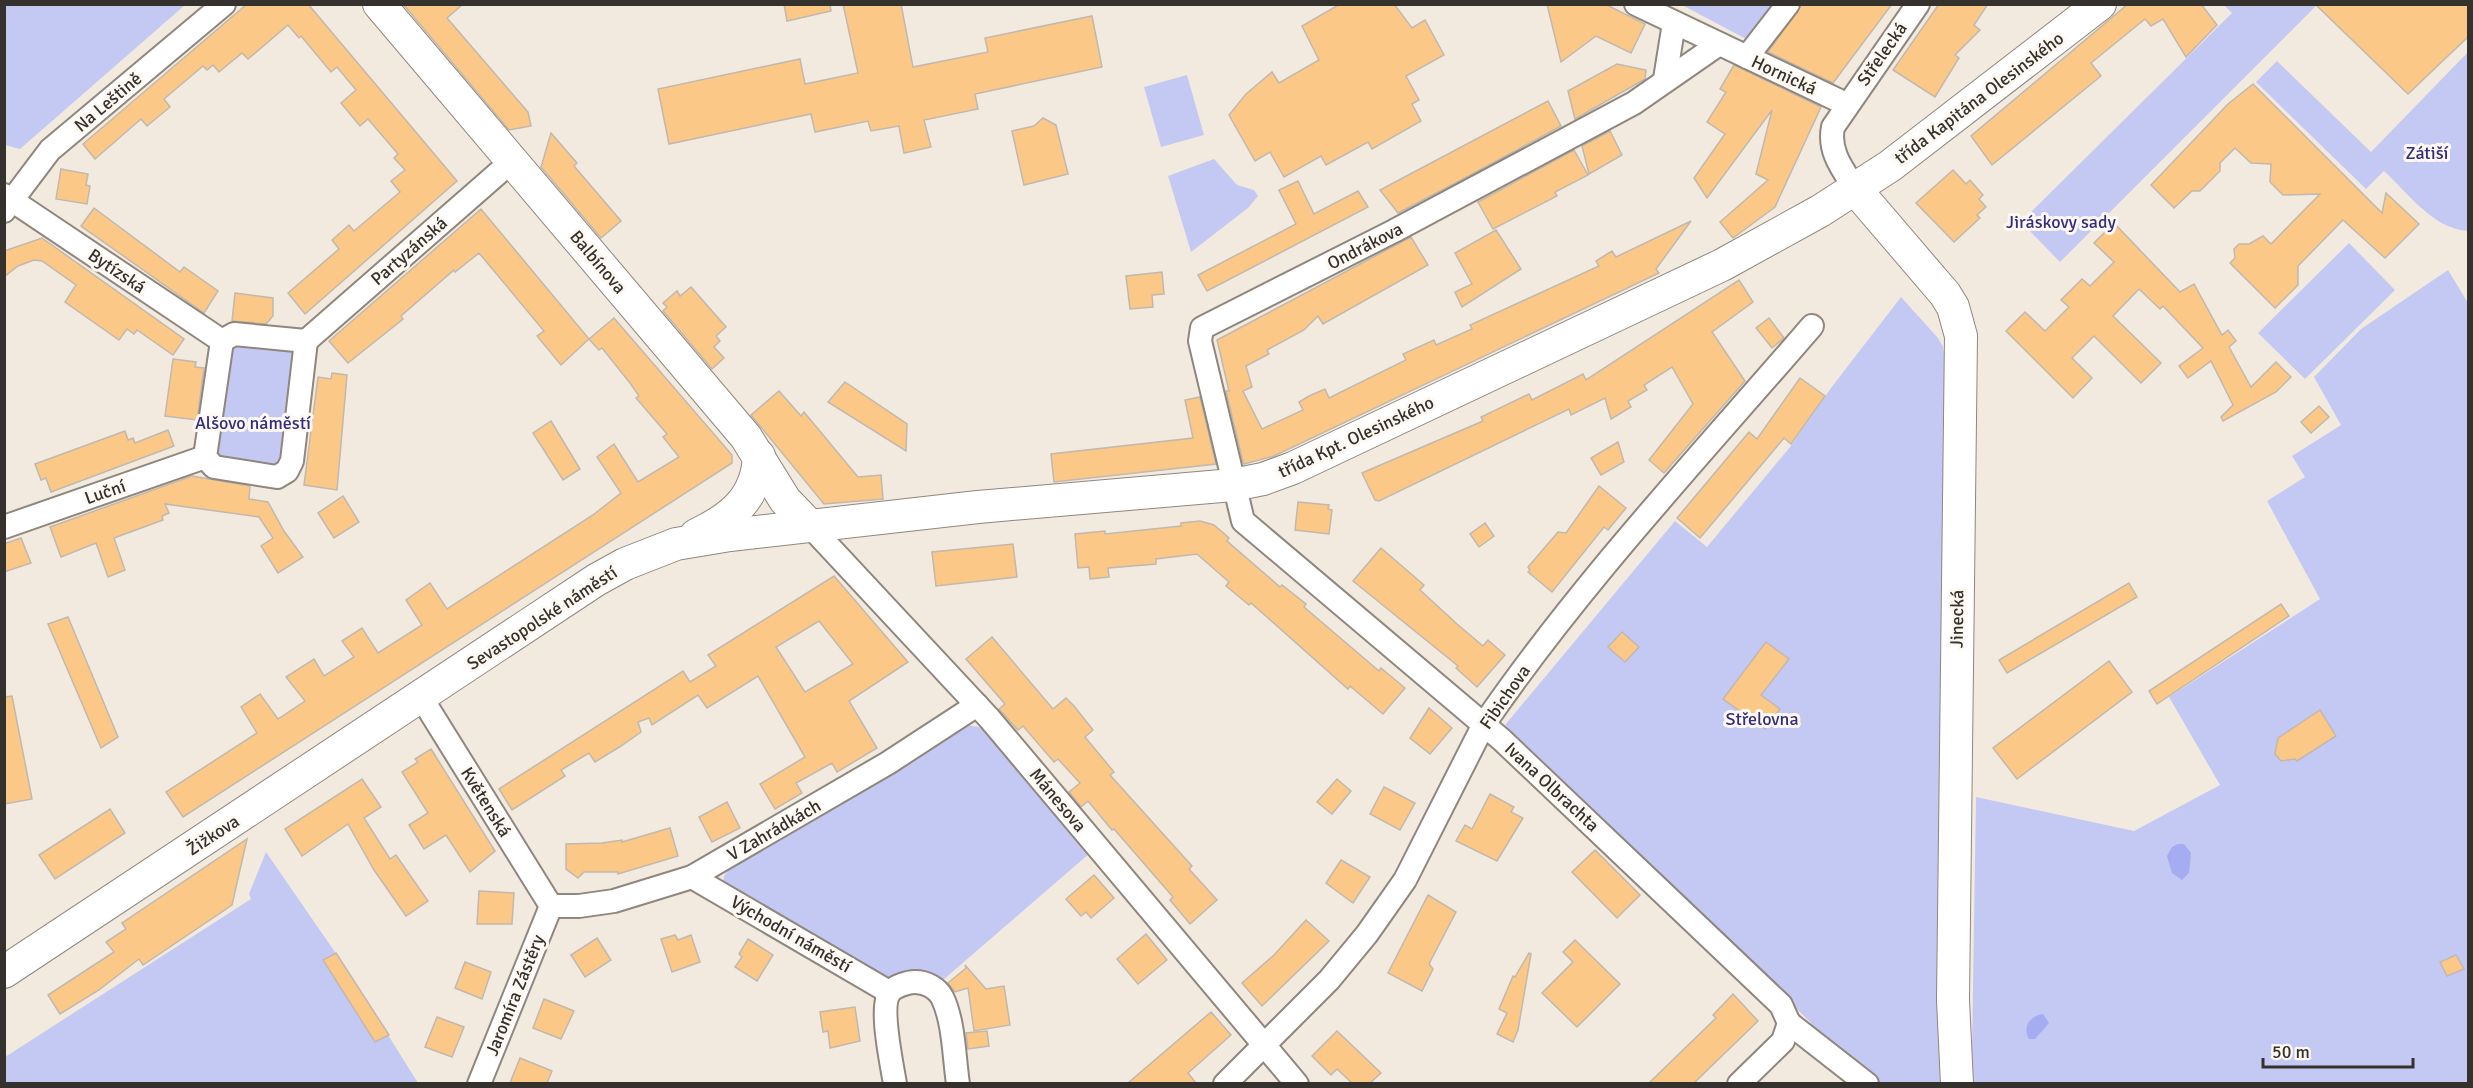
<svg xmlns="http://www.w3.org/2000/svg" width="2473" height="1088" font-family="Signika,sans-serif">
	<rect width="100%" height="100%" fill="#f3eadf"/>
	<g fill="#c4c9f4">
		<polygon points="5,4 185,4 185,5 20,149 5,145"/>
		<polygon points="1682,5 1779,5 1748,40"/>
		<polygon points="2224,5 2317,5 2060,262 2021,222 2232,13"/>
		<path d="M2468,52V231C2433,229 2408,193 2384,171L2366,189L2256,82L2277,61L2371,152Z"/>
		<polygon points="1187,75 1204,135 1161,147 1144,87"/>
		<polygon points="1214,159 1237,185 1254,190 1258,196 1248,208 1191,252 1168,176"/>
		<polygon points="2349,243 2395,290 2305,379 2258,333"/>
		<polygon points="2448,270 2468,303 2468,1083 1974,1084 1972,1050 1976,797 2134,831 2220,785 2169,697 2320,599 2267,501 2305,477 2292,456 2341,425 2314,377 2361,329"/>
		<path d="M1901,297L1938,338L1943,347L1947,373L1943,1083C1922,1083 1892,1088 1872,1079C1850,1068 1825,1041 1810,1022L1630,844L1505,725L1675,521L1707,547L1790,447L1831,388Z"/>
		<polygon points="238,344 297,352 286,461 276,467 224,459 215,455 228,350"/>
		<polygon points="965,725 979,727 991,735 1090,853 943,980 883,976 723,883 724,876 730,868"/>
		<polygon points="266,852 348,971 418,1083 5,1084 5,1057 251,899 249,894"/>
	</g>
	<g fill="#a5acf1">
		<polygon points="2178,844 2184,844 2191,853 2189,873 2182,880 2172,873 2167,856 2172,847"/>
		<path d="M2043,1014L2049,1023L2035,1039H2029C2022,1027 2030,1016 2043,1014Z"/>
	</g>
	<g fill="#fcc888" stroke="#c1b8ae" stroke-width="1.5" fill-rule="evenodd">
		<polygon points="247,4 308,4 457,181 305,314 288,293 339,249 332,240 349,225 354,231 400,192 391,181 405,170 394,158 398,154 368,119 360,126 341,103 356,90 337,67 331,72 301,36 299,38 288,25 248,59 242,53 219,72 213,65 207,70 203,66 164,99 170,107 147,126 141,119 95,159 83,144"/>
		<polygon points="403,4 463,4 447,18 528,112 531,126 509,130"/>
		<polygon points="784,4 830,4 831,11 787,21"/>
		<polygon points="843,4 901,4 913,67 988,52 985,38 1092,16 1102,67 975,94 978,109 924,120 931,147 904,153 899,126 871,131 868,121 815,132 811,114 669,144 658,89 800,59 805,84 858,73"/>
		<polygon points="1340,4 1394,4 1412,28 1425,20 1444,55 1406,76 1419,100 1412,104 1421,121 1372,149 1368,142 1326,165 1321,156 1284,177 1270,152 1255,161 1229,115 1246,94 1272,72 1279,83 1319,60 1302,26"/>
		<polygon points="1547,4 1605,4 1645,24 1631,53 1596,36 1561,62"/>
		<polygon points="1802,4 1892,4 1833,83 1768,52"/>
		<polygon points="1939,4 1988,4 1974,25 1980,30 1955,55 1959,58 1935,97 1893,70"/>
		<polygon points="2128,4 2201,4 2217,25 2186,57 2163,19 2151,26 2145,19 2091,63 2101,76 1992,165 1971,136"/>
		<polygon points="2315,4 2469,4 2469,36 2408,94"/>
		<polygon points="1617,64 1646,70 1645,79 1575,119 1568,91"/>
		<polygon points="1734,65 1821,107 1775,207 1733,238 1720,222 1768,180 1756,174 1772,110 1707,198 1694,178 1725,134 1707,122 1726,92 1720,89"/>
		<polygon points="2253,84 2382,213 2386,193 2419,224 2385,258 2343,220 2298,266 2298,285 2275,308 2230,263 2235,258 2234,249 2239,244 2249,244 2263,236 2271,244 2320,194 2283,195 2270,182 2271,164 2251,163 2235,148 2220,163 2220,171 2200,191 2192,191 2174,208 2151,185 2228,104"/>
		<polygon points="1548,101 1561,126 1465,178 1398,213 1380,190"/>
		<polygon points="1043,118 1056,125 1068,174 1024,185 1012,131 1034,126"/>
		<polygon points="1610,131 1622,155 1589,174 1582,146"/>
		<polygon points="551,133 577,163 574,166 621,221 601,238 541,167"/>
		<polygon points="1574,150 1588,175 1555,192 1557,196 1493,229 1478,202"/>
		<polygon points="61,169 88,174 86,185 90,186 87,204 56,199"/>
		<polygon points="1953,170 1966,184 1970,180 1983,195 1979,199 1986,207 1977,215 1980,218 1954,242 1916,203"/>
		<polygon points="1298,181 1314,214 1358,191 1368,207 1207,291 1198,275 1296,224 1279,190"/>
		<polygon points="94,208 180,272 184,267 218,291 204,313 81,226"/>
		<polygon points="481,209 589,339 614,318 732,455 732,463 183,817 166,792 257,733 241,707 260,694 278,719 305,701 286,677 314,659 324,676 354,657 342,641 362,628 378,653 422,625 406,600 430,583 447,609 593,515 621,493 597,457 614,444 638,482 679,457 663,437 667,434 636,398 639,396 630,383 602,348 599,350 589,339 561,365 537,336 544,331 479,253 455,272 454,270 401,316 403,319 348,363 329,341"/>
		<polygon points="1691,221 1656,269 1659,273 1274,456 1244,464 1243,462 1226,391 1229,391 1217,340 1411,237 1428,265 1323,324 1318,316 1304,330 1267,350 1269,354 1246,366 1252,387 1243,391 1262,429 1303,410 1299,402 1309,396 1325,389 1329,398 1406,360 1403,354 1434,340 1436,345 1472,329 1470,325 1599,266 1596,261 1612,251 1616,257"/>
		<polygon points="2114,223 2180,292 2194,284 2222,335 2228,330 2236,341 2229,347 2251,387 2276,362 2291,377 2276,392 2223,421 2221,417 2233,405 2211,361 2188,378 2179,366 2203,348 2163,306 2160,309 2139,289 2113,316 2161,363 2141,383 2094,336 2072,358 2092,378 2073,398 2006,331 2025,312 2045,331 2069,307 2061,300 2082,279 2090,286 2114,262 2094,243"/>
		<polygon points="1496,230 1521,269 1462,307 1455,292 1472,284 1455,253"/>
		<polygon points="42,238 184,339 173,355 137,330 134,334 127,329 119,340 65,302 76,285 42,261 34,260 18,266 4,277 4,251"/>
		<polygon points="1162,272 1164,294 1152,295 1153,307 1130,309 1126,276"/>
		<polygon points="1739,280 1753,302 1712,332 1745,381 1664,473 1649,460 1693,404 1672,367 1644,385 1647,390 1628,401 1631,407 1611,419 1605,398 1571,415 1569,409 1379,501 1375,500 1362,473 1483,421 1481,417 1529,394 1532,400 1583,374 1586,380"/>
		<polygon points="691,287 726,327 716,336 720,341 714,347 724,358 712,369 663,311 667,307 663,303 677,291 680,296"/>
		<polygon points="235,293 273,298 273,316 266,324 232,321"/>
		<polygon points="1769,318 1784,338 1772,348 1756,328"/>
		<polygon points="173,359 196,362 195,367 204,368 197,420 165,416"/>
		<polygon points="332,373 347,375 337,490 304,485 318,377 331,379"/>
		<polygon points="1800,378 1825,396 1791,444 1784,438 1700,538 1677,518 1749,432 1757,439"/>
		<polygon points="845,382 907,424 906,451 828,402"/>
		<polygon points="779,391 801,416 804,412 858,477 881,475 883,499 824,504 751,415"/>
		<polygon points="1200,397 1216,464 1054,482 1051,454 1193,438 1185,400"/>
		<polygon points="2319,406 2329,417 2311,433 2301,422"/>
		<polygon points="551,421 580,469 563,480 533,433"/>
		<polygon points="168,430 174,446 51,492 46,478 41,480 35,464 125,431 128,440 133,438 135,443"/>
		<polygon points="1618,442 1624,462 1601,475 1591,458"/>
		<polygon points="192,476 250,486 249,499 268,502 284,531 303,557 278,573 261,546 273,538 259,517 165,504 169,513 162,516 163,520 114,538 125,570 108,577 96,543 61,557 50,527"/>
		<polygon points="1599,486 1626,508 1608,530 1604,527 1552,592 1528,572 1530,570 1528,567 1558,532 1566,533"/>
		<polygon points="343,496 359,522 334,538 318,513"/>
		<polygon points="1298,502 1329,505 1328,509 1332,510 1329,534 1295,530"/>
		<polygon points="1200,521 1214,525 1229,538 1227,541 1280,587 1282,585 1306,604 1304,607 1379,671 1381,668 1405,688 1383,714 1350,686 1348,689 1251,603 1249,605 1226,586 1229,582 1197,554 1156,559 1156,564 1108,568 1109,577 1090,579 1089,567 1078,568 1075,534 1105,531 1105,534 1181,526 1181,523"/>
		<polygon points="1485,523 1494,536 1479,547 1470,534"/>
		<polygon points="21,538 31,563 4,572 4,544"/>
		<polygon points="1013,544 1017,577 936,586 932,552"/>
		<polygon points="1381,548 1424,585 1420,590 1457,624 1483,646 1488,640 1505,655 1477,687 1456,668 1458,666 1353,581"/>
		<path d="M834,576L908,662L849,701L877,748L837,772L832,763L796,783L802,793L775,809L760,784L805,757L758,676L707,708L698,695L652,725L649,718L638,722L641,732L621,746L595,762L589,753L561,770L565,776L512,810L499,789L683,671L690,682L716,666L708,655ZM819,621L853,664L805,692L776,647Z"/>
		<polygon points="2129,583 2137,597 2007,673 1999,660"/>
		<polygon points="2281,604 2289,616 2157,704 2149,691"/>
		<polygon points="68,617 118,737 101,748 48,624"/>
		<polygon points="1622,632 1639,647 1625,662 1608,647"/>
		<polygon points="992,637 1053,709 1066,698 1074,706 1093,730 1085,737 1114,772 1110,775 1192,866 1189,869 1217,900 1190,924 1170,900 1173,897 1114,829 1112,830 1088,801 1081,807 1069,792 1080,783 1058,759 1054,762 1023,726 1018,730 999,709 1005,704 966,659"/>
		<polygon points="1766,642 1789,659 1761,695 1780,709 1765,729 1723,699"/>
		<polygon points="2109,661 2132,692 2017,779 1993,748"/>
		<polygon points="12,696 32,799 4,804 4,697"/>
		<polygon points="1429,708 1452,728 1430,754 1410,738"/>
		<polygon points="2320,710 2336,736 2297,761 2295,759 2281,761 2275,754 2278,738"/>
		<polygon points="431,749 495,851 470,872 446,835 424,849 409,825 428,813 402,772 418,762 415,759"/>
		<polygon points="362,779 381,807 364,818 390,859 396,855 428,901 406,916 374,870 348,824 302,856 285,829"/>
		<polygon points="1337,779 1351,791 1332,814 1317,802"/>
		<polygon points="1384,787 1415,803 1400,830 1370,814"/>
		<polygon points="1490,794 1514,807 1511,812 1523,818 1497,861 1456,841 1465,825 1472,829"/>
		<polygon points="727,802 740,828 712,842 699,817"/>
		<polygon points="110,809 125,833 55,879 39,855"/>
		<polygon points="670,828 678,856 618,874 618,872 584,872 578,878 566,869 566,844 602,843 622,840 622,842"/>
		<polygon points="247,839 232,905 143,965 139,959 99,990 60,1014 48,995 114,952 106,942 126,929 122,923"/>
		<polygon points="1595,850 1640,895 1617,918 1572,872"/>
		<polygon points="1341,860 1370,877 1353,903 1326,883"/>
		<polygon points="1094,875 1114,898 1091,918 1086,912 1081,916 1066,899"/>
		<polygon points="479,891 514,893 512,924 477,924"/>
		<polygon points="1428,895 1456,912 1429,964 1433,969 1422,991 1388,973"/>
		<polygon points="1306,920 1329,941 1262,1006 1242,983 1274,955"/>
		<polygon points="1146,934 1167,960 1138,984 1117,959"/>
		<polygon points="675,935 678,940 691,935 700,962 672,972 661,939"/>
		<polygon points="597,938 611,960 585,977 571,955"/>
		<polygon points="748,939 773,955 757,981 735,967 742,957 739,954"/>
		<polygon points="1575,940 1620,984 1577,1027 1542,993 1573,962 1563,952"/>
		<polygon points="336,953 389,1035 375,1042 323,960"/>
		<polygon points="1529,953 1531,954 1518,1030 1513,1042 1497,1034 1507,1013 1499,1009 1513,976 1515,977"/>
		<polygon points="2456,955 2464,969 2447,976 2440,962"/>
		<polygon points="465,962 491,972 482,999 455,988"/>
		<polygon points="965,965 986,989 1004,986 1010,1025 974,1031 968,988 955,992 948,983 966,968"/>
		<polygon points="1733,994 1758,1021 1694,1083 1649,1083 1716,1018 1713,1015"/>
		<polygon points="544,999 574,1011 561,1039 533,1028"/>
		<polygon points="855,1007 860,1041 830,1048 828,1031 823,1032 820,1012"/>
		<polygon points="1211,1012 1231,1035 1188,1073 1196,1083 1128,1083"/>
		<polygon points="437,1017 464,1027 452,1057 425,1047"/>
		<polygon points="987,1031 989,1046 968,1049 966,1033"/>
		<polygon points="1337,1031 1381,1073 1370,1083 1352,1083 1337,1069 1331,1075 1312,1056"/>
		<polygon points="520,1058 552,1071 547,1083 510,1083"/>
	</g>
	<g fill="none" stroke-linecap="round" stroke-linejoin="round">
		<defs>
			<g id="street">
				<polyline points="1636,4 1846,104"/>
				<polyline points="1719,44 1634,103 1394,231 1202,328 1200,341 1243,521 1502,740 1781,1005 1789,1023"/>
				<polyline points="1747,57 1788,4"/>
				<polyline points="1665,79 1674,23"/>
				<path d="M1856,190C1843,170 1828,152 1833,127L1918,4"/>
				<polyline points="4,195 222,341"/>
				<polyline points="4,211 50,150 224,4"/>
				<polygon points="234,334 306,341 292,461 287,471 277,477 214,467 205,457 222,341"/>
				<polyline points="306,341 512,161"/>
				<polyline points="809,525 989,718 1297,1084"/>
				<polyline points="4,527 205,457"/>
				<polyline points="421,697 551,906"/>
				<polyline points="692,877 889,992"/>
				<polyline points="551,906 579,906 614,901 692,877 888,763 977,705"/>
				<polyline points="1789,1023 1867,1084"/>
				<polyline points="479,1084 551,906"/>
				<path d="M895,1084C892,1065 879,1006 890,992C895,986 908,982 915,982C926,982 937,988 942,997C954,1021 954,1057 958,1084"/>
				<path d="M1225,1084L1329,980L1367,934L1405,880L1484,724C1581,583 1700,456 1812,326"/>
				<polyline points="1739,1084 1783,1041 1789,1023"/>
			</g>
			<g id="secondary">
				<polyline points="379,4 746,437 785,500 809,525"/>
				<polyline points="1856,190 1945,294 1953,307 1961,336 1953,1000 1957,1084"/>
				<path d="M696,535C732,518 757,498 759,456"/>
				<polyline points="4,972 596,580 625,564 676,544 730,535 978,507 1233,485 1263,479 1293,468 1722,265 1820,211 1890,166 2100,4"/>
			</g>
		</defs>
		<use href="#street" stroke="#8f867d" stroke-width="26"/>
		<use href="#secondary" stroke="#8f867d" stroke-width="34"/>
		<use href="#street" stroke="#fff" stroke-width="22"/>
		<use href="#secondary" stroke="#fff" stroke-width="32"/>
	</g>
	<g text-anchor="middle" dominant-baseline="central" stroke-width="6" stroke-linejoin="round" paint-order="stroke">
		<g font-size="18" fill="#35322d" stroke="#fef8f2">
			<text transform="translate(1882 54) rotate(-55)">Střelecká</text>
			<text transform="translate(1784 75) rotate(25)">Hornická</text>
			<text transform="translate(1979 98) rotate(-37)">třída Kapitána Olesinského</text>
			<text transform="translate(108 102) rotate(-40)">Na Leštině</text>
			<text transform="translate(1365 246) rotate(-27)">Ondrákova</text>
			<text transform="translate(409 251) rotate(-41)">Partyzánská</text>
			<text transform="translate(598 262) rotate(50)">Balbínova</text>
			<text transform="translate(117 271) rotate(34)">Bytízská</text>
			<text transform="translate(1356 437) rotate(-25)">třída Kpt. Olesinského</text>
			<text transform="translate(105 492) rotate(-19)">Luční</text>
			<text transform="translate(542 618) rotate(-33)">Sevastopolské náměstí</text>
			<text transform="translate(1957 619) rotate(-89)">Jinecká</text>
			<text transform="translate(1505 697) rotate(-55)">Fibichova</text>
			<text transform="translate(1552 787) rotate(43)">Ivana Olbrachta</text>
			<text transform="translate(1058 800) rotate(50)">Mánesova</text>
			<text transform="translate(486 802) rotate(58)">Květenská</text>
			<text transform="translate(774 830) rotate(-30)">V Zahrádkách</text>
			<text transform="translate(213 835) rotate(-33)">Žižkova</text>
			<text transform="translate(791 934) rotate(30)">Východní náměstí</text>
			<text transform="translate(515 995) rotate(-68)">Jaromíra Zástěry</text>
		</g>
		<g font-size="18" fill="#322e7d" stroke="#fef8f2">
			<text x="2427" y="153">Zátiší</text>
			<text x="2061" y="222">Jiráskovy sady</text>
			<text x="253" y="423">Alšovo náměstí</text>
			<text x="1762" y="719">Střelovna</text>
		</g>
	</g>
	<rect width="2473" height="1088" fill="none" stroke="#35322d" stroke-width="12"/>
	<path d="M2263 1058v9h150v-9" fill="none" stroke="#35322d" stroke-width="3"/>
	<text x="2272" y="1058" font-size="18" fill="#35322d" stroke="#fef8f2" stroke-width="4.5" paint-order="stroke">50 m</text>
</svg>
